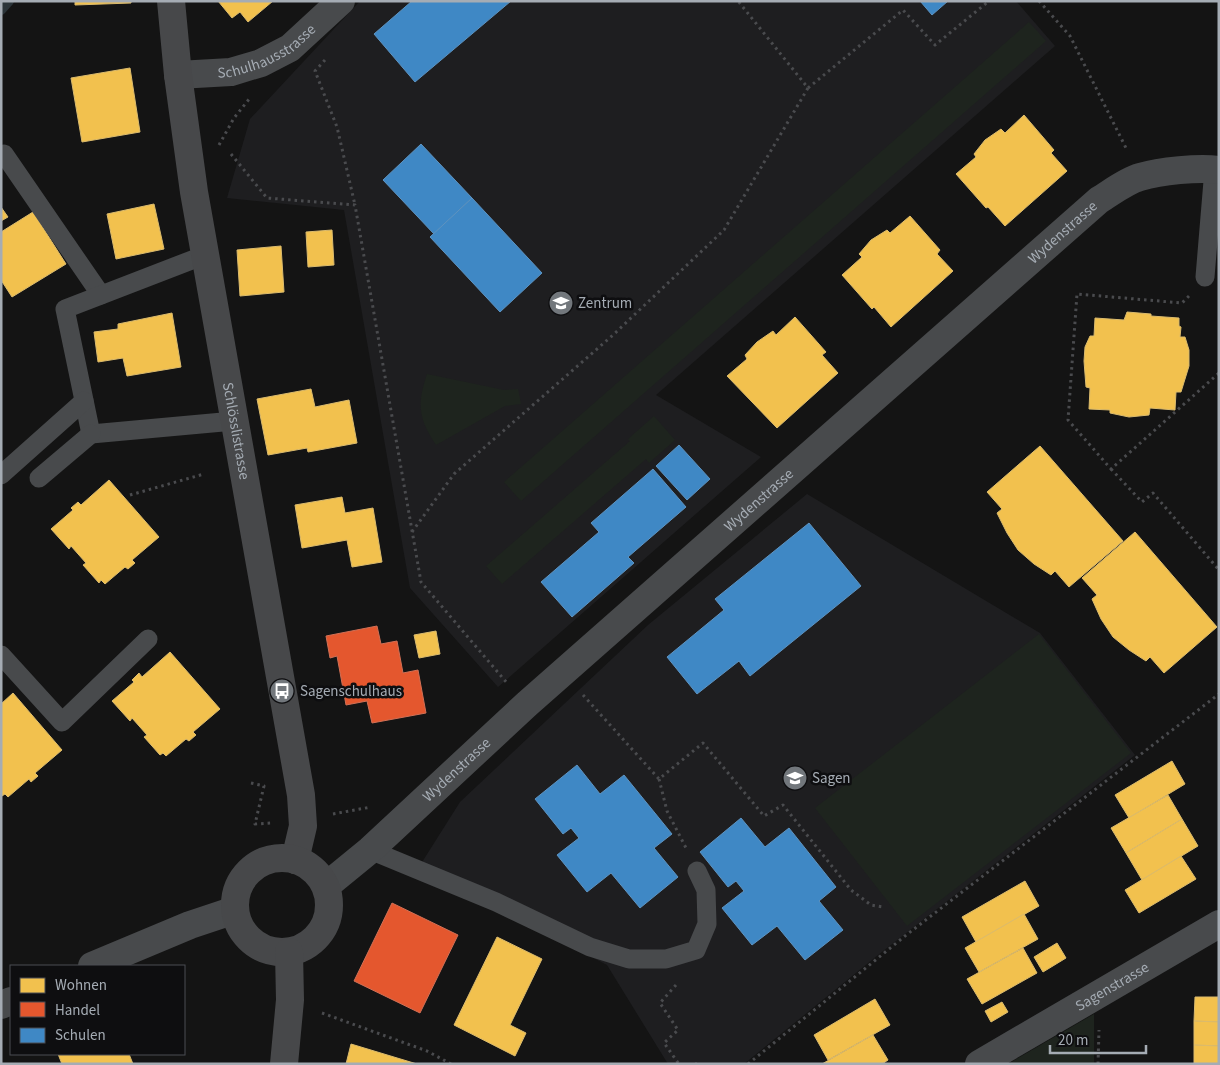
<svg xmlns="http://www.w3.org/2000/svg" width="1220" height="1065" font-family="'Source Sans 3',sans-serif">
	<rect width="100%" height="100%" fill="#141414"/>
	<g fill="#1e1e20">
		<polygon points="360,1 1016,1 1055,46 656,395 761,457 498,687 410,588 344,210 227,198 250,119"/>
		<polygon points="807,494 1040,633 1135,755 878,955 744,1064 668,1064 607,965 419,867 460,802 648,625"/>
	</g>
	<g fill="#1e241e">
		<polygon points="1029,22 1046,41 521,501 504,482"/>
		<path d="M427,374L504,390L518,389L521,404L505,406L436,445C418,418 417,404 427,374Z"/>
		<polygon points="654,416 675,440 649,463 646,459 502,584 486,566 630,441 628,439"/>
		<polygon points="1039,634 1131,753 907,926 815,808"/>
		<polygon points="1094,1014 1094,1064 1008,1064"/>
	</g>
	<g fill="#f2c14e" stroke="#dbbb6d">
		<polygon points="75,1 131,1 131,3 75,5"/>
		<polygon points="218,1 273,1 248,22 240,12 232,18"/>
		<polygon points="130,68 140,132 82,142 71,78"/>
		<polygon points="1024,115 1054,150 1051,153 1067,171 1005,226 988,207 986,208 956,174 976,157 974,154 985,140 1001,129 1005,133"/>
		<polygon points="154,204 164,249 116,259 107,214"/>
		<polygon points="1,207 8,217 1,221"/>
		<polygon points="33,212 66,264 12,297 1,280 1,232"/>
		<polygon points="910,216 940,250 937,254 953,271 891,327 874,307 872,309 842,275 862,257 859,254 871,240 887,230 890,233"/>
		<polygon points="332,230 334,265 308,267 306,232"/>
		<polygon points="281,246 284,292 240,296 237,250"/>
		<polygon points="1127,312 1151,314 1151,316 1179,318 1179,326 1181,327 1180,337 1185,337 1189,350 1189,366 1181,392 1176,392 1175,410 1150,408 1149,415 1129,417 1110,413 1110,410 1089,409 1090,388 1086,387 1084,361 1085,347 1090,336 1094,336 1095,318 1124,320"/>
		<polygon points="172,313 181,367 127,376 123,358 98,362 94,332 118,329 118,324"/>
		<polygon points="795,317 826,352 822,355 838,373 777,428 727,376 747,359 745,355 757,342 773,331 776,335"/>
		<polygon points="311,389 315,407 349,400 357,443 308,452 307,448 268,455 257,399"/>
		<polygon points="1040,446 1123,541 1069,587 1055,571 1051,575 1034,564 1018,550 1007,533 997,513 1002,509 987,492"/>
		<polygon points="109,480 159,537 132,560 135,563 128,569 125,567 105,584 101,580 99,583 83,565 86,563 71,546 69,549 51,529 73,510 71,508 78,502 81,505"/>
		<polygon points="342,497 345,513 373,508 382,562 352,567 347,540 302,548 295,505"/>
		<polygon points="1135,532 1217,627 1164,673 1150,657 1146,661 1129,650 1113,637 1101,619 1092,599 1097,595 1082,578"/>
		<polygon points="436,631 440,654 419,658 414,635"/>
		<polygon points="170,652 220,709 193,732 196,735 189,741 186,739 166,756 163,753 160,755 144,737 147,735 132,718 130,721 112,701 134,682 132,680 139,673 142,677"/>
		<polygon points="13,693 62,750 35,773 38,776 31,782 29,779 8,797 5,794 2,796 1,794 1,704"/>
		<polygon points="1172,761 1185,784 1129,818 1115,795"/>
		<polygon points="1168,795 1182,819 1126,853 1111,828"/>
		<polygon points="1182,819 1198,846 1142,880 1126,853"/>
		<polygon points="1181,856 1196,879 1139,913 1125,890"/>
		<polygon points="1025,881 1039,906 976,942 962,917"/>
		<polygon points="1024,914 1038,939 979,972 965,948"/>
		<polygon points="497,937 542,959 510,1025 526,1033 515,1056 454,1025"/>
		<polygon points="1057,943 1066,958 1043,972 1034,957"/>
		<polygon points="1023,948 1037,973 982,1004 967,979"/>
		<polygon points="1195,997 1219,997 1219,1022 1194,1021"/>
		<polygon points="875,999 890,1025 828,1060 814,1035"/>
		<polygon points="1002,1002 1008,1012 991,1022 985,1011"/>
		<polygon points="1194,1021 1219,1022 1219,1046 1194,1045"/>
		<polygon points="873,1035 888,1060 882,1064 822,1064"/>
		<polygon points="351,1044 417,1064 346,1064"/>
		<polygon points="1194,1045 1219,1046 1219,1064 1194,1064"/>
		<polygon points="58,1054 129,1054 133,1064 62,1064"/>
	</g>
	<g fill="#e4572e" stroke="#d17056">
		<polygon points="377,626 381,644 397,641 403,673 418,670 426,713 372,723 367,701 346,705 337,656 330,658 326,636"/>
		<polygon points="392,903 458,935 420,1013 354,981"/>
	</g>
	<g fill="#3f88c5" stroke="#5e93c0">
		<polygon points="412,1 511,1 415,82 374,34"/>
		<polygon points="920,1 948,1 932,15"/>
		<polygon points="421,144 472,198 434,234 383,180"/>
		<polygon points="472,198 542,273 500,312 430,237"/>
		<polygon points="679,445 710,479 687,500 656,466"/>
		<polygon points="653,469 686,507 628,557 634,563 572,617 541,582 599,532 591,523"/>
		<polygon points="809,523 861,586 750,676 739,661 697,694 667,657 724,610 715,599"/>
		<polygon points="577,765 600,794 624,775 672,834 654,848 678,877 640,908 611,873 587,892 557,855 579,838 571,828 563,834 535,799"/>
		<polygon points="741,818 765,847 789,828 836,887 819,901 843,930 805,960 777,926 752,945 722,908 744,891 736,881 728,887 700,852"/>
	</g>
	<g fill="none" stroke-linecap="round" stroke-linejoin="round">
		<polyline stroke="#2b3439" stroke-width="10" points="1,10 9,1"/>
		<g stroke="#4a4b4e" stroke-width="3" stroke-dasharray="2.5 4" stroke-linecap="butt">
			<polyline points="1039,1 1070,36 1127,150"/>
			<polyline points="325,60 315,71 337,127 355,205"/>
			<polyline points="808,88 903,10 935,45 989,1"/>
			<polyline points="219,145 234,118 250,98"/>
			<polyline points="231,154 267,198 355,205 421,582 507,683"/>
			<polyline points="1189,296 1182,303 1077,294 1068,420 1111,469 1219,373"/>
			<polyline points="1111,469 1142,502 1153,493 1219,570"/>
			<polyline points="130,495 204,474"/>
			<polyline points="412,532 454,474 613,335 724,230 808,88 738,1"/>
			<polyline points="583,695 659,779 703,743 764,816 783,805 851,890 871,905 883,907"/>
			<polyline points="659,779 667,811 686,848"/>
			<polyline points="251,783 264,786 255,824 272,823"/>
			<polyline points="333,814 371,807"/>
			<polyline points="676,985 660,1003 678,1030 664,1043 679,1064"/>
			<polyline points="322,1013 427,1051 451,1064"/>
			<polyline points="695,1064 697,1064"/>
			<polyline points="748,1064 905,936 1219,694"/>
			<polyline points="1098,1064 1099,1030"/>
		</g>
		<g stroke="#484a4c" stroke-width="19">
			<polyline points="4,154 101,295"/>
			<polyline points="205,255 65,309 91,434 234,421"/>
			<polyline points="1205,277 1214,169"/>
			<polyline points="1,475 84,401"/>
			<polyline points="39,478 91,434"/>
			<polyline points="1,655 62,722 148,639"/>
			<polyline points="370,850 496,902 590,947 629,959 666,959 696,950 707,924 706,890 697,871"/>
		</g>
		<g stroke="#484a4c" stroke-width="28">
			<path id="s1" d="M178,75L231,72L261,63L290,48L341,1"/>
			<path id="s2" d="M326,886L370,850L527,704L1099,200C1112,192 1126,181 1140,177C1160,171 1199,167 1219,170"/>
			<polyline points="92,966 190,925 235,910"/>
			<polyline points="1,1005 11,1001"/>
			<path id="s3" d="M979,1064L1219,924"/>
		</g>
		<g stroke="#47484a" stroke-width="28">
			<path id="s4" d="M171,1L178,75L194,192L301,795L303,826L295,860"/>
			<circle cx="282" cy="905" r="47"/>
			<polyline points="284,1064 290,1000 289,952"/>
		</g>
	</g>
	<defs>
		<symbol id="school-disc" viewBox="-11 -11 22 22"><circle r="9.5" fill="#72777c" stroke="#0e0e10"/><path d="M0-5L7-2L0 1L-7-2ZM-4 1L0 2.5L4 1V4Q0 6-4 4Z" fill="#fff"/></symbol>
		<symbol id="bus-disc" viewBox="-11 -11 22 22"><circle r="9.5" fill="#72777c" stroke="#0e0e10"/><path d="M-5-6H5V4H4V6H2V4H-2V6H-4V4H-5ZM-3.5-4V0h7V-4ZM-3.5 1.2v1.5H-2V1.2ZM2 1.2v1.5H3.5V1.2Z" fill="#fff"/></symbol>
	</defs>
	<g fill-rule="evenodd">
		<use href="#school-disc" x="547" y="289" width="28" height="28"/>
		<use href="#bus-disc" x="268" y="677" width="28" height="28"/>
		<use href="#school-disc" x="781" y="764" width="28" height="28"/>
	</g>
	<g text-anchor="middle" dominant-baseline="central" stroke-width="5" stroke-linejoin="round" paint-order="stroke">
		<g font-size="15" fill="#a5acb4" stroke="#0e0e10">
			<text stroke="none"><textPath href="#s1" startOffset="94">Schulhausstrasse</textPath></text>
			<text stroke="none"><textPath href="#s2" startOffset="985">Wydenstrasse</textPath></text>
			<text stroke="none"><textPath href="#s4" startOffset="435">Schlösslistrasse</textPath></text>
			<text stroke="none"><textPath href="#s2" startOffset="580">Wydenstrasse</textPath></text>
			<text stroke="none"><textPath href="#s2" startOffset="175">Wydenstrasse</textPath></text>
			<text stroke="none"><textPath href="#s3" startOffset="154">Sagenstrasse</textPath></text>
		</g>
		<g font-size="15" fill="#a5acb4" stroke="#0e0e10" text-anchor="start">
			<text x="578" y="303">Zentrum</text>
			<text x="300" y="691">Sagenschulhaus</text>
			<text x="812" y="778">Sagen</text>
		</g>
	</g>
	<rect width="1220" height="1065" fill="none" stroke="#a5acb4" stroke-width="5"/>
	<rect x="10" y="965" width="175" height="90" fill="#0e0e10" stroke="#4a4d52"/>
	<rect x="20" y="978" width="25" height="15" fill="#f2c14e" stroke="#4a4d52"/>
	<text x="55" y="990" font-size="15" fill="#a5acb4">Wohnen</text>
	<rect x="20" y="1002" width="25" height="15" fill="#e4572e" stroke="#4a4d52"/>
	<text x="55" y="1015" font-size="15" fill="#a5acb4">Handel</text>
	<rect x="20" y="1028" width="25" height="15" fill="#3f88c5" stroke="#4a4d52"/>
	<text x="55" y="1040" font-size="15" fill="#a5acb4">Schulen</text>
	<path d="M1050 1045v8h96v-8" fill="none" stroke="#a5acb4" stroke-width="2.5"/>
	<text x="1058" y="1045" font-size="15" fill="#a5acb4" stroke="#0e0e10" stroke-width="4" paint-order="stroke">20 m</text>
</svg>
